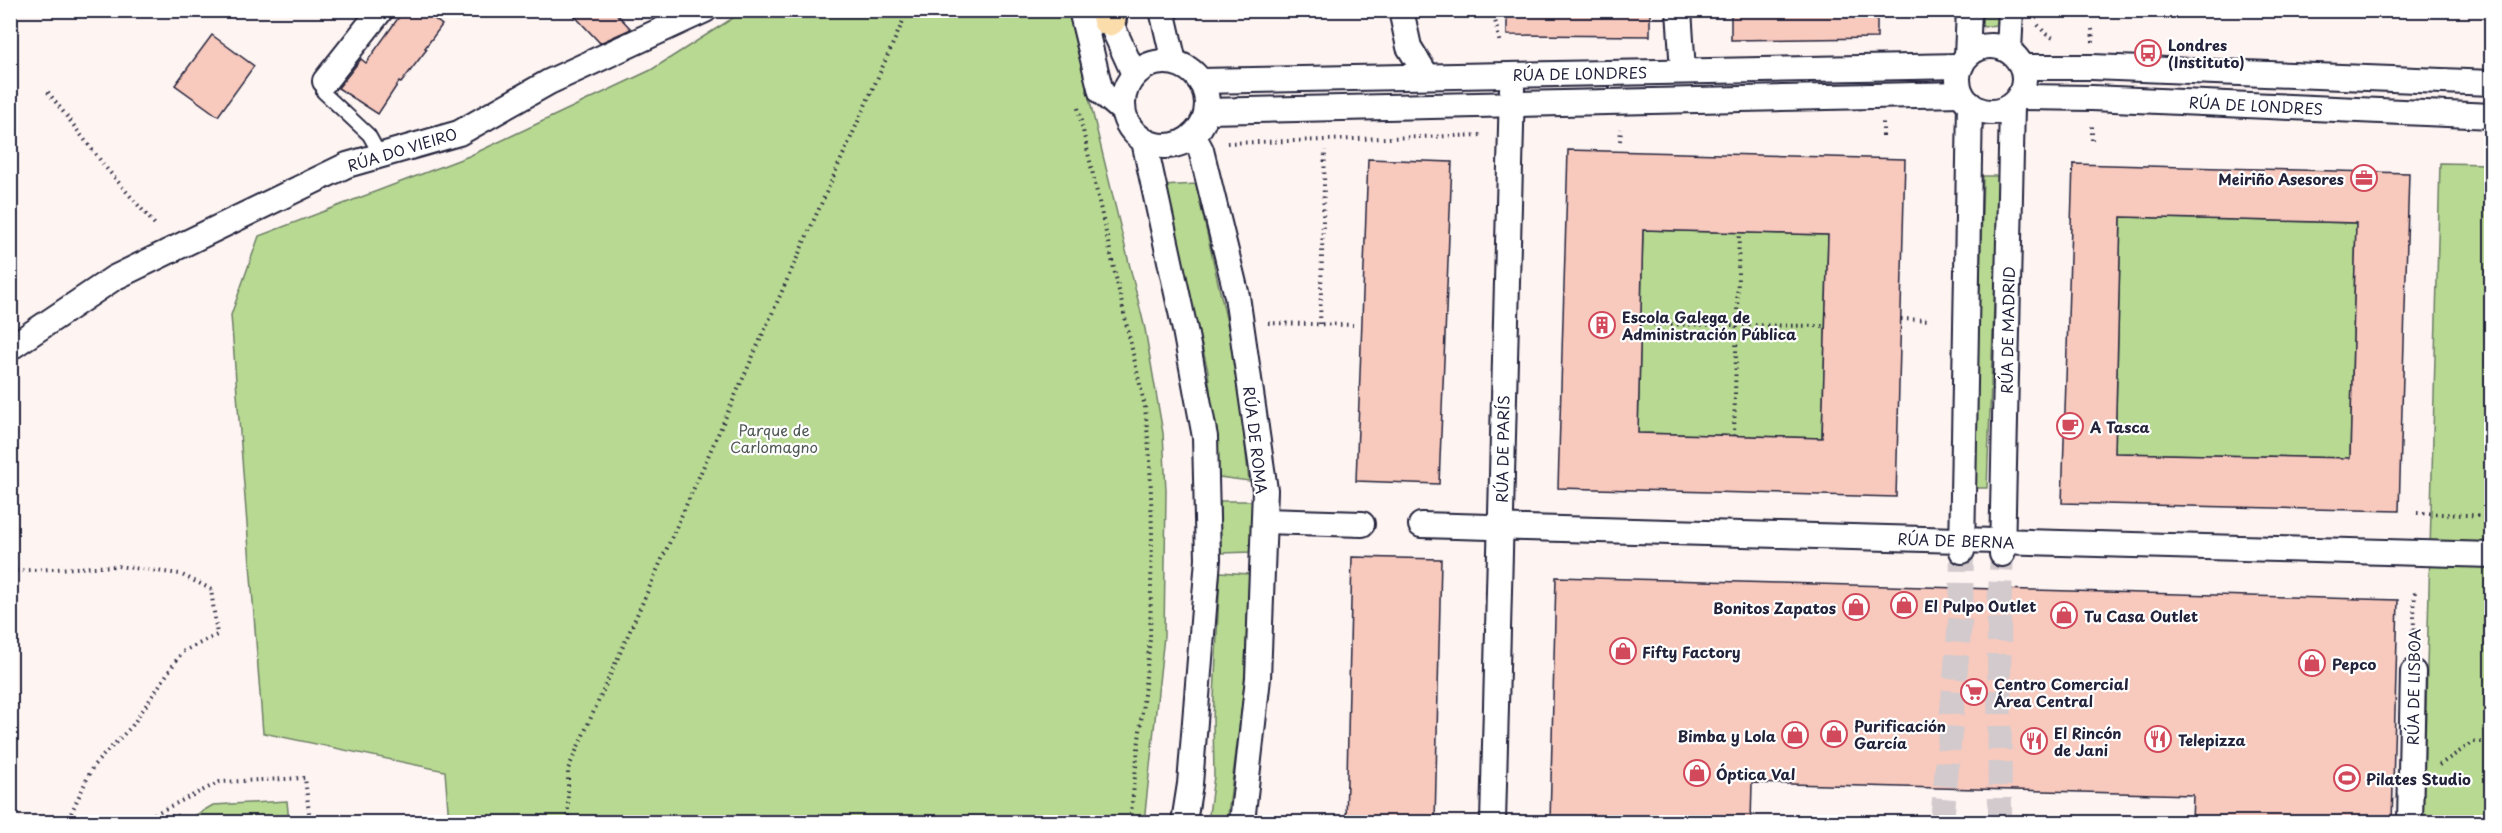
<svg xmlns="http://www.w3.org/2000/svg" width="2502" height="833" font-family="'Playpen Sans',sans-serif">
	<rect width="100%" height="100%" fill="#fef4f2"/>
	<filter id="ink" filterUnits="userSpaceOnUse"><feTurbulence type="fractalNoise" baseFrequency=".0167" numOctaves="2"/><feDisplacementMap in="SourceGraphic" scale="12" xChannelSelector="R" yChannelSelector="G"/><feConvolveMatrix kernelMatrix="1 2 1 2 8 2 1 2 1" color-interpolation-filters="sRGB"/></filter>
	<g filter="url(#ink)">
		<g fill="#b8d992" stroke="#6d7e66" stroke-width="1.5">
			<polygon points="744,11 1068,11 1145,329 1163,433 1166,491 1164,636 1144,822 449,822 445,771 263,733 231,315 259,236 469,156 651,70"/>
			<polygon points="1981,11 1998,11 1997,22 1995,25 1984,27 1980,23"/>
			<polygon points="2440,163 2491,164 2491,822 2423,822"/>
			<polygon points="1983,176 1999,176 1987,488 1974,488"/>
			<polygon points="1196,184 1236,363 1249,481 1219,477 1208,371 1163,186"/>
			<polygon points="2121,217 2356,223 2350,458 2115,453"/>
			<polygon points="1643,230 1828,235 1822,438 1638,433"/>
			<polygon points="1220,501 1252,501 1252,552 1221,553"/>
			<polygon points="1220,572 1249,574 1244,691 1227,822 1208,822 1214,776 1213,719"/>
			<polygon points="287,801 289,822 184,822 213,805"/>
		</g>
		<g fill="#f8c9bd" stroke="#22223b" stroke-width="1.5" fill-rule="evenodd">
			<polygon points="404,10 423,10 442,25 425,48 427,49 401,83 399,82 378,114 338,88 361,59 366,63"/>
			<polygon points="569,10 613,10 631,29 600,43"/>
			<polygon points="1507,10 1650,10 1650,36 1507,35"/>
			<polygon points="1731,10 1877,10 1877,38 1731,40"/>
			<polygon points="212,35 254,66 218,116 175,85"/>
			<path d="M1568,150L1905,159L1896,497L1558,488ZM1643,230L1828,235L1822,438L1638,433Z"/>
			<polygon points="1368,159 1452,162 1439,484 1356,481"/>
			<path d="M2073,164L2409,173L2399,511L2062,503ZM2121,217L2356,223L2350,458L2115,453Z"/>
			<polygon points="1352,557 1441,559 1435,822 1346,822"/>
			<polygon points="1556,577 2398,600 2392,822 2192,822 2193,795 1752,783 1751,822 1550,822"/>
		</g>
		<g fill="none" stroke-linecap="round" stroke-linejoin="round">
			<g stroke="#d2cacd" stroke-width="24" stroke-dasharray="24 12" stroke-linecap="butt">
				<polyline points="1942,822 1961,612 1962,551"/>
				<polyline points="2000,822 1999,612 2002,554"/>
			</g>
			<defs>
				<polyline id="lane" points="325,81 323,92 369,135 380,155"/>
				<g id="street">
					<polyline points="1081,10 1101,92 1122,110"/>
					<polyline points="1110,10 1109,19 1134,74"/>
					<polyline points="1162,10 1174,62"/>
					<polyline points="1401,10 1409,47 1427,76"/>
					<polyline points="1679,10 1683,71"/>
					<circle cx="1991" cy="79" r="33"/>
					<polyline points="2009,51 2011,10"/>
					<polyline points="1967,56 1969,10"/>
					<circle cx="1165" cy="104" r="42"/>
					<polyline points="2023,67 2092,67 2492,83"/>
					<polyline points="325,81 381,10"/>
					<polyline points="1200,81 1961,66"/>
					<polyline points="2020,97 2092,98 2492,116"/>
					<polyline points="1207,111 1961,94"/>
					<polyline points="1193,135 1201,150 1237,296 1265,490 1258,678 1242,822"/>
					<polyline points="1144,141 1185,330 1205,437 1208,559 1190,784 1184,822"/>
					<polyline points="10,348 114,278 347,165 459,133 549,82 705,10"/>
					<polyline points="1264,521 1362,524"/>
					<polyline points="1421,525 2492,555"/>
					<polyline points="1962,551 1970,104"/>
					<polyline points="2002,554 2012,106"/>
					<polyline points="1493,822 1512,89"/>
					<polyline points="2410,822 2413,672"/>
				</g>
				<polyline id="highway" points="1108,10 1109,19"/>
			</defs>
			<use href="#lane" stroke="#22223b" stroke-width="16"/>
			<use href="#street" stroke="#22223b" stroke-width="28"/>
			<use href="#highway" stroke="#22223b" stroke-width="38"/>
			<g stroke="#22223b" stroke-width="4" stroke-dasharray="1.5 4.5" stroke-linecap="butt">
				<polyline points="1493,10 1500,44"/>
				<polyline points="2038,25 2046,34 2055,39"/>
				<polyline points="2092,29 2093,42"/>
				<polyline points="48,92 107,169 157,227"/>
				<polyline points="1078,108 1145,407 1150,459 1152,534 1150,639 1130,822"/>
				<polyline points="1883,136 1883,122"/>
				<polyline points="2092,140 2092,125"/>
				<polyline points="1620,141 1621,129"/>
				<polyline points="1227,143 1483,135"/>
				<polyline points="1901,319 1931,320"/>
				<polyline points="1268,323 1353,325"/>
				<polyline points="1320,324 1325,150"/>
				<polyline points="1641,324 1825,326"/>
				<polyline points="1734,436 1739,232"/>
				<polyline points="2417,513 2492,516"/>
				<polyline points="10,571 117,566 180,574 211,589 217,635 182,652 132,726 93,766 67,822"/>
				<polyline points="2413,648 2415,588"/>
				<polyline points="2439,765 2474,742 2492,742"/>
				<polyline points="138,822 220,782 305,778 310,822"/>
				<path d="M147,822C162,817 179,811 192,822"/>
				<polyline points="568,822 568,769 908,10"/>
			</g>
			<use href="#lane" stroke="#fff" stroke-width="12"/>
			<use href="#street" stroke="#fff" stroke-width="24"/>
			<use href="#highway" stroke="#fbddab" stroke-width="33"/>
		</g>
	</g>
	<defs>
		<symbol id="bus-ring" viewBox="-11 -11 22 22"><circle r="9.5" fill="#fff" stroke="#d1495b" stroke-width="1.5"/><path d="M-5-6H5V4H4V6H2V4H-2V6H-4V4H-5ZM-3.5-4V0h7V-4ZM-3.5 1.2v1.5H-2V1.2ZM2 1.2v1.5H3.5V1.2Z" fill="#d1495b"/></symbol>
		<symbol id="office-ring" viewBox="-11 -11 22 22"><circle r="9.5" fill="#fff" stroke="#d1495b" stroke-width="1.5"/><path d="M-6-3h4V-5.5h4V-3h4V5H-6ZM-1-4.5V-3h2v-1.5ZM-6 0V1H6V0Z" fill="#d1495b"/></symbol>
		<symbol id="building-ring" viewBox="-11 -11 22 22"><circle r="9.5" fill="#fff" stroke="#d1495b" stroke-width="1.5"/><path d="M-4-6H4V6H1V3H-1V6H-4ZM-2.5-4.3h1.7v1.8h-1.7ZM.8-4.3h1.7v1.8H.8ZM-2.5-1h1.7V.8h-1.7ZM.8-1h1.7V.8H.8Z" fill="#d1495b"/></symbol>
		<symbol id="cafe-ring" viewBox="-11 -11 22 22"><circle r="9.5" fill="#fff" stroke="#d1495b" stroke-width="1.5"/><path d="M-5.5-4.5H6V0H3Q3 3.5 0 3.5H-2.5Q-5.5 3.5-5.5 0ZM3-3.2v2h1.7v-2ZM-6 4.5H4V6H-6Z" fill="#d1495b"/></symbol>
		<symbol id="shop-ring" viewBox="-11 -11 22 22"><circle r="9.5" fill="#fff" stroke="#d1495b" stroke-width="1.5"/><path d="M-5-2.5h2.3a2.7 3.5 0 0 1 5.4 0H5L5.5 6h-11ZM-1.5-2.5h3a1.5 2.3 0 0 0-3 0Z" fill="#d1495b"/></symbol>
		<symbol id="supermarket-ring" viewBox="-11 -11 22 22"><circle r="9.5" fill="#fff" stroke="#d1495b" stroke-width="1.5"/><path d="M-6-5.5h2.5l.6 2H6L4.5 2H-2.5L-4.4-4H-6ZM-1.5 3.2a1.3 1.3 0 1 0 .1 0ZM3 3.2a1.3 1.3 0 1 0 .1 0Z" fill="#d1495b"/></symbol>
		<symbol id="restaurant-ring" viewBox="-11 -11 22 22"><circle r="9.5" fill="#fff" stroke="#d1495b" stroke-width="1.5"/><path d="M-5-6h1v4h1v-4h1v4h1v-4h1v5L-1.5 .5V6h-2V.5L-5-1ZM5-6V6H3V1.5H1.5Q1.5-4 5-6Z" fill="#d1495b"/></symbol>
		<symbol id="stadium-ring" viewBox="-11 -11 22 22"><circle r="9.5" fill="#fff" stroke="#d1495b" stroke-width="1.5"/><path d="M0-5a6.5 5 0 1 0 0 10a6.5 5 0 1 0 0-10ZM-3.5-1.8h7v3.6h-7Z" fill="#d1495b"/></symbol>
	</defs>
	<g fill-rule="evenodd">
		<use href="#bus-ring" x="2133" y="38" width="30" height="30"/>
		<use href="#office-ring" x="2349" y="163" width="30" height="30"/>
		<use href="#building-ring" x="1587" y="310" width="30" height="30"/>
		<use href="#cafe-ring" x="2055" y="411" width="30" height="30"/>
		<use href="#shop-ring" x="1889" y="590" width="30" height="30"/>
		<use href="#shop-ring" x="1841" y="592" width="30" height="30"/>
		<use href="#shop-ring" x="2049" y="600" width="30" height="30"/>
		<use href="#shop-ring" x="1608" y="636" width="30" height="30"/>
		<use href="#shop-ring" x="2297" y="648" width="30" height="30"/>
		<use href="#supermarket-ring" x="1959" y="677" width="30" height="30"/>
		<use href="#shop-ring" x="1819" y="719" width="30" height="30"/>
		<use href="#shop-ring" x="1780" y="720" width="30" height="30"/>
		<use href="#restaurant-ring" x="2143" y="724" width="30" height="30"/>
		<use href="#restaurant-ring" x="2019" y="726" width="30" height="30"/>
		<use href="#shop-ring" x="1682" y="758" width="30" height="30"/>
		<use href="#stadium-ring" x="2332" y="763" width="30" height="30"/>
	</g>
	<g text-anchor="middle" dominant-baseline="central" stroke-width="4.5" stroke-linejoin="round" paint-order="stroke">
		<g font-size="15" font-weight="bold" fill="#22223b" stroke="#fff" text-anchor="start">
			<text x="2168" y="44">Londres<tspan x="2168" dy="17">(Instituto)</tspan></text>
			<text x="2344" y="178" text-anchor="end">Meiriño Asesores</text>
			<text x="1622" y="316">Escola Galega de<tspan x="1622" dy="17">Administración Pública</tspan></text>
			<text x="2090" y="426">A Tasca</text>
			<text x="1924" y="605">El Pulpo Outlet</text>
			<text x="1836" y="607" text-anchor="end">Bonitos Zapatos</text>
			<text x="2084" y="615">Tu Casa Outlet</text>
			<text x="1642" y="651">Fifty Factory</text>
			<text x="2332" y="663">Pepco</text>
			<text x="1994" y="683">Centro Comercial<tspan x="1994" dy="17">Área Central</tspan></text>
			<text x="1854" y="725">Purificación<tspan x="1854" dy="17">García</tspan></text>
			<text x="2054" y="732">El Rincón<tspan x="2054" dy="17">de Jani</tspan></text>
			<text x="1776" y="735" text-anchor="end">Bimba y Lola</text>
			<text x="2178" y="739">Telepizza</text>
			<text x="1716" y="773">Óptica Val</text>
			<text x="2366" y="778">Pilates Studio</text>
		</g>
		<g font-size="15" fill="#22223b" stroke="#fff">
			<text transform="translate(1580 73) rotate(-1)">RÚA DE LONDRES</text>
			<text transform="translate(2256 105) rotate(3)">RÚA DE LONDRES</text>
			<text transform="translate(402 149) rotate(-17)">RÚA DO VIEIRO</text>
			<text transform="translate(2007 330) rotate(-89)">RÚA DE MADRID</text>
			<text transform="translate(1256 440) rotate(83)">RÚA DE ROMA</text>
			<text transform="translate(1502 449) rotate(-89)">RÚA DE PARÍS</text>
			<text transform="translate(1956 540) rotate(2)">RÚA DE BERNA</text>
			<text transform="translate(2413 687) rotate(-89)">RÚA DE LISBOA</text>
		</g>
		<g font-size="15" fill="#4f5955" stroke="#fff">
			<text x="774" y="429">Parque de<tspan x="774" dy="17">Carlomagno</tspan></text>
		</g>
	</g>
	<rect width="2502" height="833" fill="none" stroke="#fff" stroke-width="36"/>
	<rect x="18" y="18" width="2466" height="797" fill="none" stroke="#22223b" stroke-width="2" filter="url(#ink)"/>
</svg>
